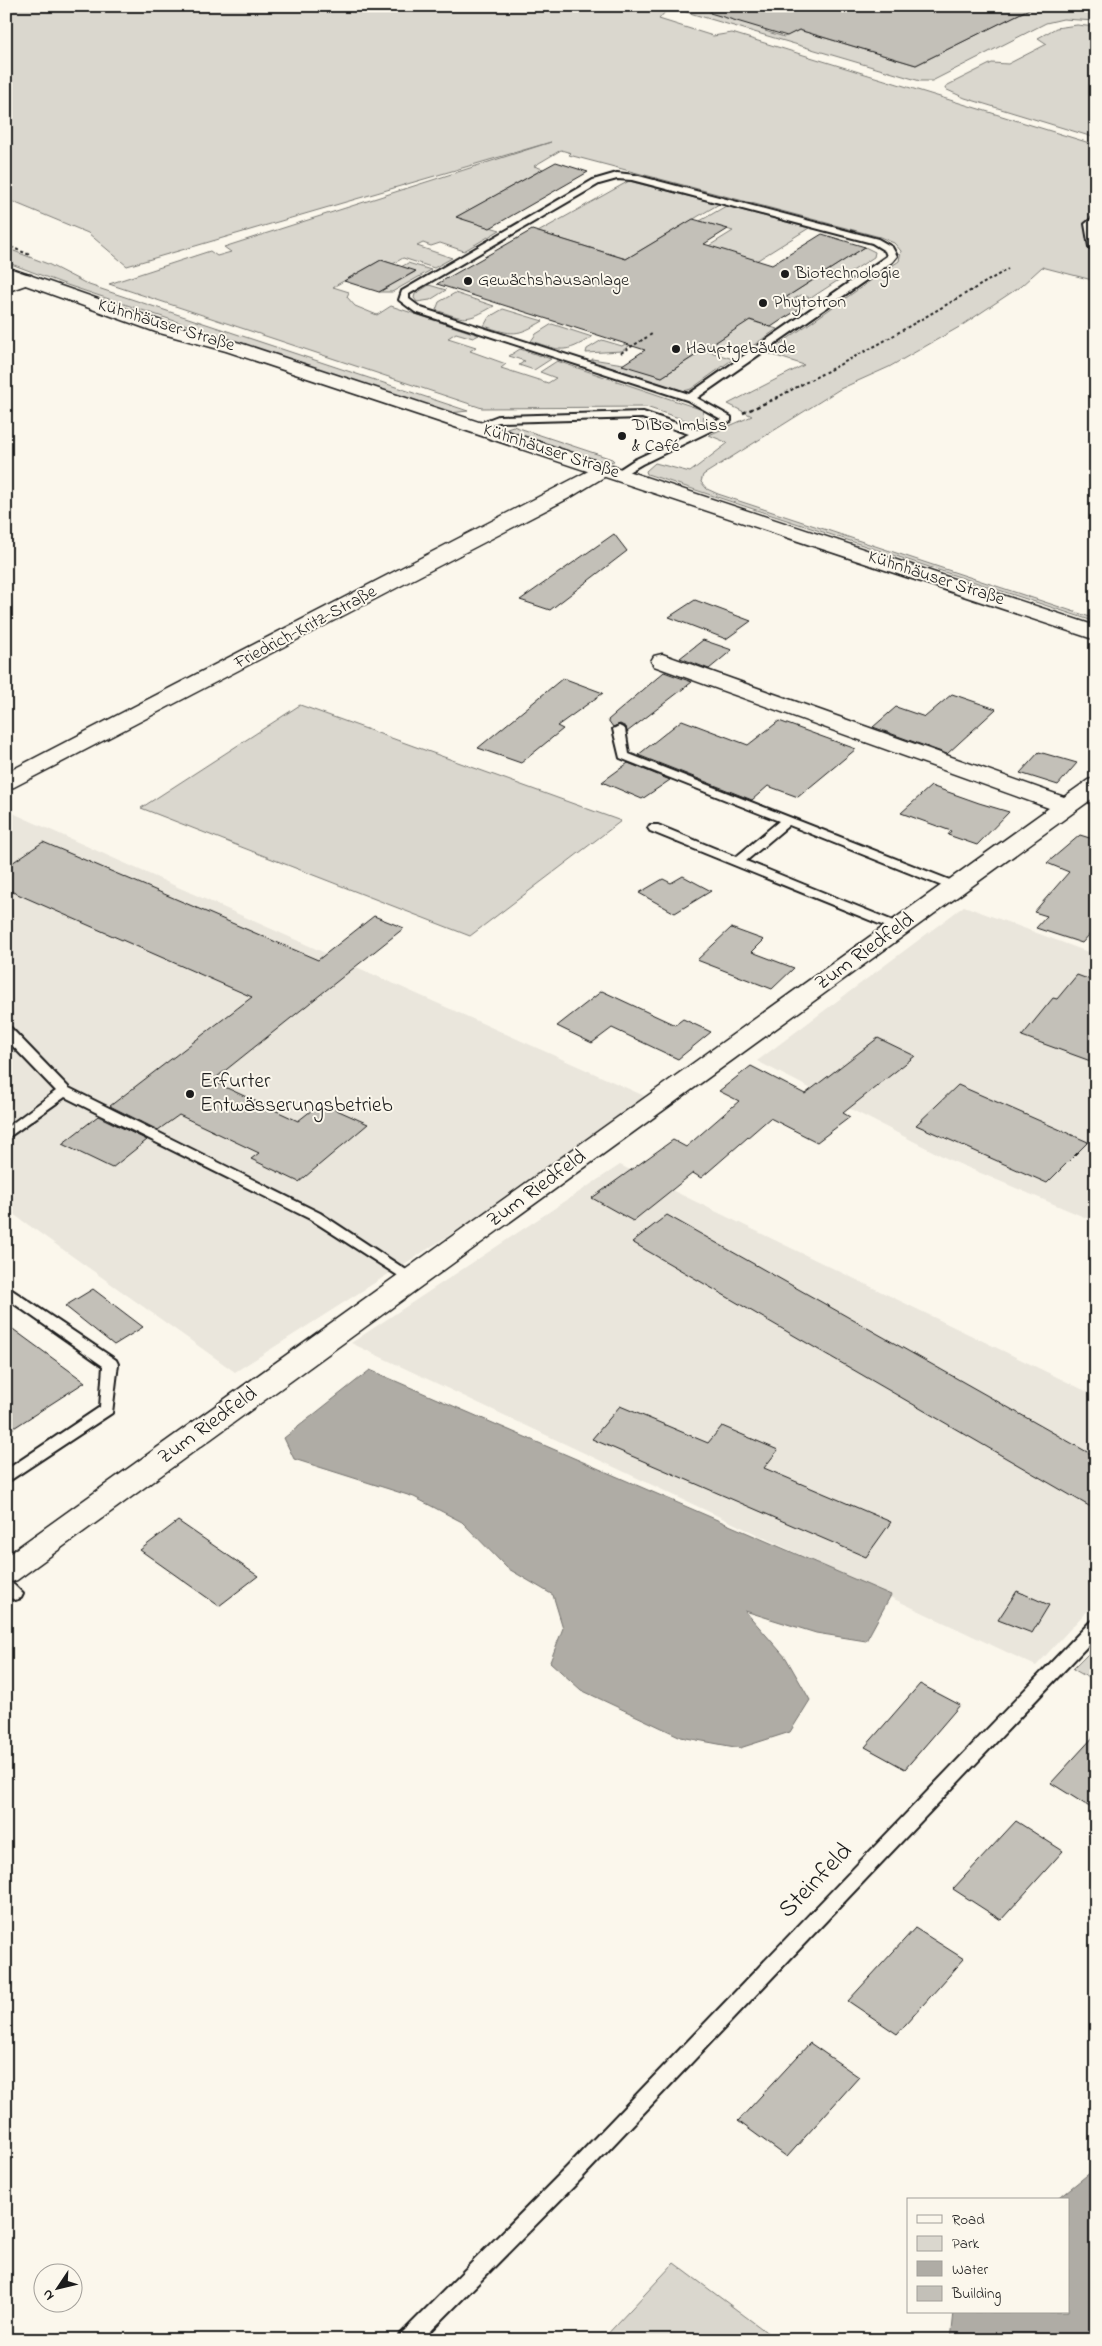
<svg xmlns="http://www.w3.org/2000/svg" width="1102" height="2346" font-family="'Indie Flower',sans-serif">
	<rect width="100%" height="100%" fill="#fbf7ec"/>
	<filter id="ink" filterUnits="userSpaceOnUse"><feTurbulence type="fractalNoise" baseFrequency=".02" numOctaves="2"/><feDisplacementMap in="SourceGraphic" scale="10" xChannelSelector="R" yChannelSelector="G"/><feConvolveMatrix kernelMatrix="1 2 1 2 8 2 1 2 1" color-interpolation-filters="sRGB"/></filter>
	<g filter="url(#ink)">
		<g fill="#eae6dc">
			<polygon points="6,810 658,1102 235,1372 6,1209"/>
			<polygon points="964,906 1096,955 1096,1222 950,1160 757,1061"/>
			<polygon points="620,1165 1096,1396 1096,1601 1036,1666 351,1343"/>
		</g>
		<g fill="#dad7ce" stroke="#7b7a75">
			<polygon points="6,6 645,6 665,12 659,19 713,36 732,33 1096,145 1096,281 1042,267 1021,286 961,326 889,367 840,389 703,475 701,482 707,489 718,494 1096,619 1096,622 647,474 646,471 655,463 690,472 728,443 709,435 752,416 728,404 804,365 767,353 899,261 901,251 894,243 880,237 569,155 571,153 561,150 534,166 543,169 457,217 500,230 464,251 440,243 431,246 423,243 417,246 452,258 434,268 403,258 393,264 381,260 333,287 349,292 347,297 355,306 377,315 391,306 479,335 473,338 456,333 448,338 476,347 470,351 506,364 501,368 548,383 556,378 540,372 557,361 703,410 704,422 700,425 646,407 482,408 109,284 210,251 217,256 231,252 224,247 551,142 127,266 88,233 6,199"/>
			<polygon points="666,6 686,6 703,11 713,6 778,24 765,31 784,37 799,30 916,65 1035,6 1053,6 1063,9 1069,6 1096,6 1096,21 1063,19 1046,23 932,81 920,81"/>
			<polygon points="1077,25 1096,27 1096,138 965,98 945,89 946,86 992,63 1008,64 1047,44 1038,38 1056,28"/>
			<polygon points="629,181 719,204 626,259 538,232"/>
			<polygon points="726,206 809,228 716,286 678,265 733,231 700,221"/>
			<polygon points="865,247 875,252 874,257 811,298 801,295 792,300 785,298"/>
			<polygon points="6,248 48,264 89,285 468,411 450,413 67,285 6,262"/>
			<polygon points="408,263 431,270 392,292 379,292 415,272 401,267"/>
			<polygon points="429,285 446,290 430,300 417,302 414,298 415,294"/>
			<path d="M455,293L494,306C466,322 465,320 436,310L439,302Z"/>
			<polygon points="689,303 622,351 586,353 587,349 602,340 622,346"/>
			<polygon points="701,305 777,329 741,354 711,345 733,331"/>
			<path d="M503,309L543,321C516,337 513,335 484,326L489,317Z"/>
			<path d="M552,324L592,337C564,354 562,351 531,341L536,334Z"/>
			<polygon points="520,349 551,359 534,370 519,365 525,361 509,356"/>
			<polygon points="704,350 733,359 691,389 684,391 592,362 592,359 623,364 662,377"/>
			<polygon points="513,426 612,459 614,461 605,463 509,431 507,428"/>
			<polygon points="300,705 621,821 470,936 141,808"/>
			<polygon points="1096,1646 1096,1682 1073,1669"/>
			<polygon points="674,2263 777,2340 602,2340"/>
		</g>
		<g fill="#afaca5" stroke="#74726e">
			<polygon points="370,1370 891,1595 866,1641 816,1633 745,1611 786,1658 810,1700 790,1732 740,1748 681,1737 581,1690 550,1662 563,1628 553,1595 507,1568 462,1522 414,1497 294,1459 284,1438"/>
			<polygon points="1096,2168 1096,2340 951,2340 954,2312 1068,2312 1068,2200 1056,2200"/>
		</g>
		<g fill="#c3c0b8" stroke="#1c1c1c">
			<polygon points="711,6 1035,6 916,65 799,30 787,36 710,13"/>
			<polygon points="556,162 588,172 490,228 456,217"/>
			<polygon points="693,219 728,229 704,244 772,265 822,234 865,247 785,298 806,305 783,319 771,327 750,320 662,377 622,365 645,350 437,284 532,230 626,259"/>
			<polygon points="381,260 416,271 379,292 344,281"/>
			<polygon points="614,534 627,551 550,610 520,600"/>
			<polygon points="695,600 751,621 726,639 669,617"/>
			<polygon points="703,640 732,650 709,669 680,658"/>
			<polygon points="664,672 692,682 627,732 626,727 620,724 613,727 608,720"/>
			<polygon points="563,678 603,693 557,726 563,729 521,763 478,748"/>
			<polygon points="952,694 996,709 947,754 873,727 896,707 925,717"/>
			<polygon points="682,720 748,745 779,721 856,749 798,797 768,786 752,800 638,755"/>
			<polygon points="1039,752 1077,763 1058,785 1020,773"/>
			<polygon points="628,763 670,780 642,799 602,782"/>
			<polygon points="931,786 979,803 1009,812 977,845 948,835 951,831 901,813"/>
			<polygon points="1080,835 1096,840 1096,927 1082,943 1036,928 1047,916 1034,912 1069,872 1047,863"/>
			<polygon points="43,842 318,960 374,916 404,928 212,1081 298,1121 321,1103 368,1124 299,1182 251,1159 259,1153 179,1115 158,1130 110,1106 252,997 6,889 6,867"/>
			<polygon points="683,876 711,891 675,913 639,893 663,879 671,883"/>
			<polygon points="731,928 764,940 752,952 794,968 772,989 697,960"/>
			<polygon points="1077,975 1096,982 1096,1063 1022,1036 1053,998 1057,999"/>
			<polygon points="602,991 675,1025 683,1019 711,1032 678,1059 612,1028 592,1043 557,1026"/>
			<polygon points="878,1038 915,1056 843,1113 850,1117 817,1142 770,1118 701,1178 693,1173 633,1221 592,1198 673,1140 686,1147 739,1101 719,1091 751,1066 805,1094"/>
			<polygon points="958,1085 1088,1142 1047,1183 916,1125"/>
			<polygon points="98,1116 147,1140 112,1168 62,1144"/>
			<polygon points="667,1215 1096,1457 1096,1510 632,1242"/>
			<polygon points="93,1289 143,1327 114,1345 65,1306"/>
			<polygon points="6,1324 85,1382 6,1433"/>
			<polygon points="620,1406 708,1443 722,1426 778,1450 764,1468 891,1522 866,1557 592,1439"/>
			<polygon points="178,1521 258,1576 219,1606 140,1550"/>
			<polygon points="1017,1591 1049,1605 1032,1633 998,1620"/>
			<polygon points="920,1684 960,1705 905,1769 865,1747"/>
			<polygon points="1096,1734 1096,1811 1051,1783"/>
			<polygon points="1016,1821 1063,1851 1001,1920 953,1889"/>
			<polygon points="915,1928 964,1959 897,2034 848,2001"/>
			<polygon points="810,2043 859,2077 787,2157 738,2121"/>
		</g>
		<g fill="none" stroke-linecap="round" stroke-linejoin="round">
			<defs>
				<g id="service">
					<path d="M617,173L635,175L878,239L892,247L897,256L892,262L697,398L731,417V421L642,464L618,478L614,477V473L634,460L689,434L642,418L499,422L474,430L469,427L498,416L643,412L697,430L721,419L687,400L415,312L399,300L402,291L593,180ZM617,179L632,180L872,243L885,251L887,256L689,394L421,308L409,299V294L599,184Z"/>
					<polygon points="1096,215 1094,225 1096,249 1093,250 1089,247 1085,224"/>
					<polygon points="619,726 625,729 629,754 960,884 962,887 960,890 952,890 789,825 746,861 903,925 905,928 899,932 650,831 648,828 650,825 658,825 736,857 779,821 620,758 613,729"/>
					<polygon points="6,1027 11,1028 69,1088 320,1213 420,1279 413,1284 408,1282 310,1219 65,1097 6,1139 6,1128 56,1091 6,1039"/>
					<polygon points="6,1286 116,1360 118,1364 112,1413 6,1483 6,1470 100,1407 103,1366 6,1298"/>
					<polygon points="6,1581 12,1583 23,1594 21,1598 15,1600 6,1596"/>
					<polygon points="1096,1620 1096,1637 581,2179 422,2340 398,2340 401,2334 567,2167 1090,1622"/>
				</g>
				<g id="minor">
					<polygon points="25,274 31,275 34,279 31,283 6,292 6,280"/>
					<polygon points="602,464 609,466 612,470 609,474 571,497 14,787 6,789 6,773"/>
					<polygon points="662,654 1064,797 1088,780 1096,778 1096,796 17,1580 6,1584 6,1556 1049,808 654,666 651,661 654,656"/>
				</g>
				<polygon id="tertiary" points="6,267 170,324 240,343 1096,626 1096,640 226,351 156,332 6,278"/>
			</defs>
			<use href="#service" stroke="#1c1c1c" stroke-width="4"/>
			<use href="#minor" stroke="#1c1c1c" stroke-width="3"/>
			<use href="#tertiary" stroke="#1c1c1c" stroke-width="3"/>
			<g stroke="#1c1c1c" stroke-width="2" stroke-dasharray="3 2.5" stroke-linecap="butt">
				<polyline points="6,245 30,255"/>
				<polyline points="708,348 721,352"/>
				<polyline points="621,353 652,334"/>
				<polyline points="776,398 877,345 1008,269"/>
			</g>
			<polyline stroke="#1c1c1c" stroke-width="2.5" stroke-dasharray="4 3" stroke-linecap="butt" points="743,413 779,397"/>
			<use href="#service" fill="#fbf7ec" fill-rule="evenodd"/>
			<use href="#minor" fill="#fbf7ec" fill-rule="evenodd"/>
			<use href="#tertiary" fill="#fbf7ec" fill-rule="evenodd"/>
		</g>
	</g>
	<g fill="#1c1c1c" stroke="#fbf7ec" stroke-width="2">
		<circle cx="785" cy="274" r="5"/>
		<circle cx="468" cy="281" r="5"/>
		<circle cx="763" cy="303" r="5"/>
		<circle cx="676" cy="349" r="5"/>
		<circle cx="622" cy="436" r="5"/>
		<circle cx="190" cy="1094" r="5"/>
	</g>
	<g text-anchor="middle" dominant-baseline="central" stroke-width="4" stroke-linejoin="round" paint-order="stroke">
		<g font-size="18" fill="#1c1c1c" stroke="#fbf7ec" text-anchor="start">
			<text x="795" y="274">Biotechnologie</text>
			<text x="478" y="281">Gewächshausanlage</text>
			<text x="773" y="303">Phytotron</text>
			<text x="686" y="349">Hauptgebäude</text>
			<text x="632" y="426">DIBO Imbiss<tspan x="632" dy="21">&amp; Café</tspan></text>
		</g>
		<g font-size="18" fill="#1c1c1c" stroke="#fbf7ec">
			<text transform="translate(166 326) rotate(17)">Kühnhäuser Straße</text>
			<text transform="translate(551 452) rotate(18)">Kühnhäuser Straße</text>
			<text transform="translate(936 579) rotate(18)">Kühnhäuser Straße</text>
			<text transform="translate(306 628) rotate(-28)">Friedrich-Kritz-Straße</text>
		</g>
		<g font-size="21" fill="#1c1c1c" stroke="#fbf7ec">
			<text transform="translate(865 952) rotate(-36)">Zum Riedfeld</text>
			<text transform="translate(537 1189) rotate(-36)">Zum Riedfeld</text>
			<text transform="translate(208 1426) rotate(-36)">Zum Riedfeld</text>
		</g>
		<g font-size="21" fill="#1c1c1c" stroke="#fbf7ec" text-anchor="start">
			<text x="200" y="1082">Erfurter<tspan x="200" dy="24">Entwässerungsbetrieb</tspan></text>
		</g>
		<g font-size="25" fill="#1c1c1c" stroke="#fbf7ec">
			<text transform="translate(816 1881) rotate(-46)">Steinfeld</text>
		</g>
	</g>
	<rect width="1102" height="2346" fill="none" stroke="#fbf7ec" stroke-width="25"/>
	<rect x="12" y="12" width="1077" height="2321" fill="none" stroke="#1c1c1c" stroke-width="2" filter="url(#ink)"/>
	<rect x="907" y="2198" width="162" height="115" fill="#fbf7ec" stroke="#a29f99"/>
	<rect x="917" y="2215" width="25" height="8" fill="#fbf7ec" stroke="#a29f99"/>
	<text x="952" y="2224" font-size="15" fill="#1c1c1c">Road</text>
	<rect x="917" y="2236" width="25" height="15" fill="#dad7ce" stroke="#a29f99"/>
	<text x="952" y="2248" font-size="15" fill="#1c1c1c">Park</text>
	<rect x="917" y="2261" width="25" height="15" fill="#afaca5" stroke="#a29f99"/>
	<text x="952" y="2274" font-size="15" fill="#1c1c1c">Water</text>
	<rect x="917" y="2286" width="25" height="15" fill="#c3c0b8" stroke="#a29f99"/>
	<text x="952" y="2298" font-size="15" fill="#1c1c1c">Building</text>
	<g transform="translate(58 2288) rotate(235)"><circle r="24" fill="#fbf7ec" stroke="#a29f99"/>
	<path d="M0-4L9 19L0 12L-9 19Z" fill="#1c1c1c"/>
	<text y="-8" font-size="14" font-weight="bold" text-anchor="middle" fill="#1c1c1c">N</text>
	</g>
</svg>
